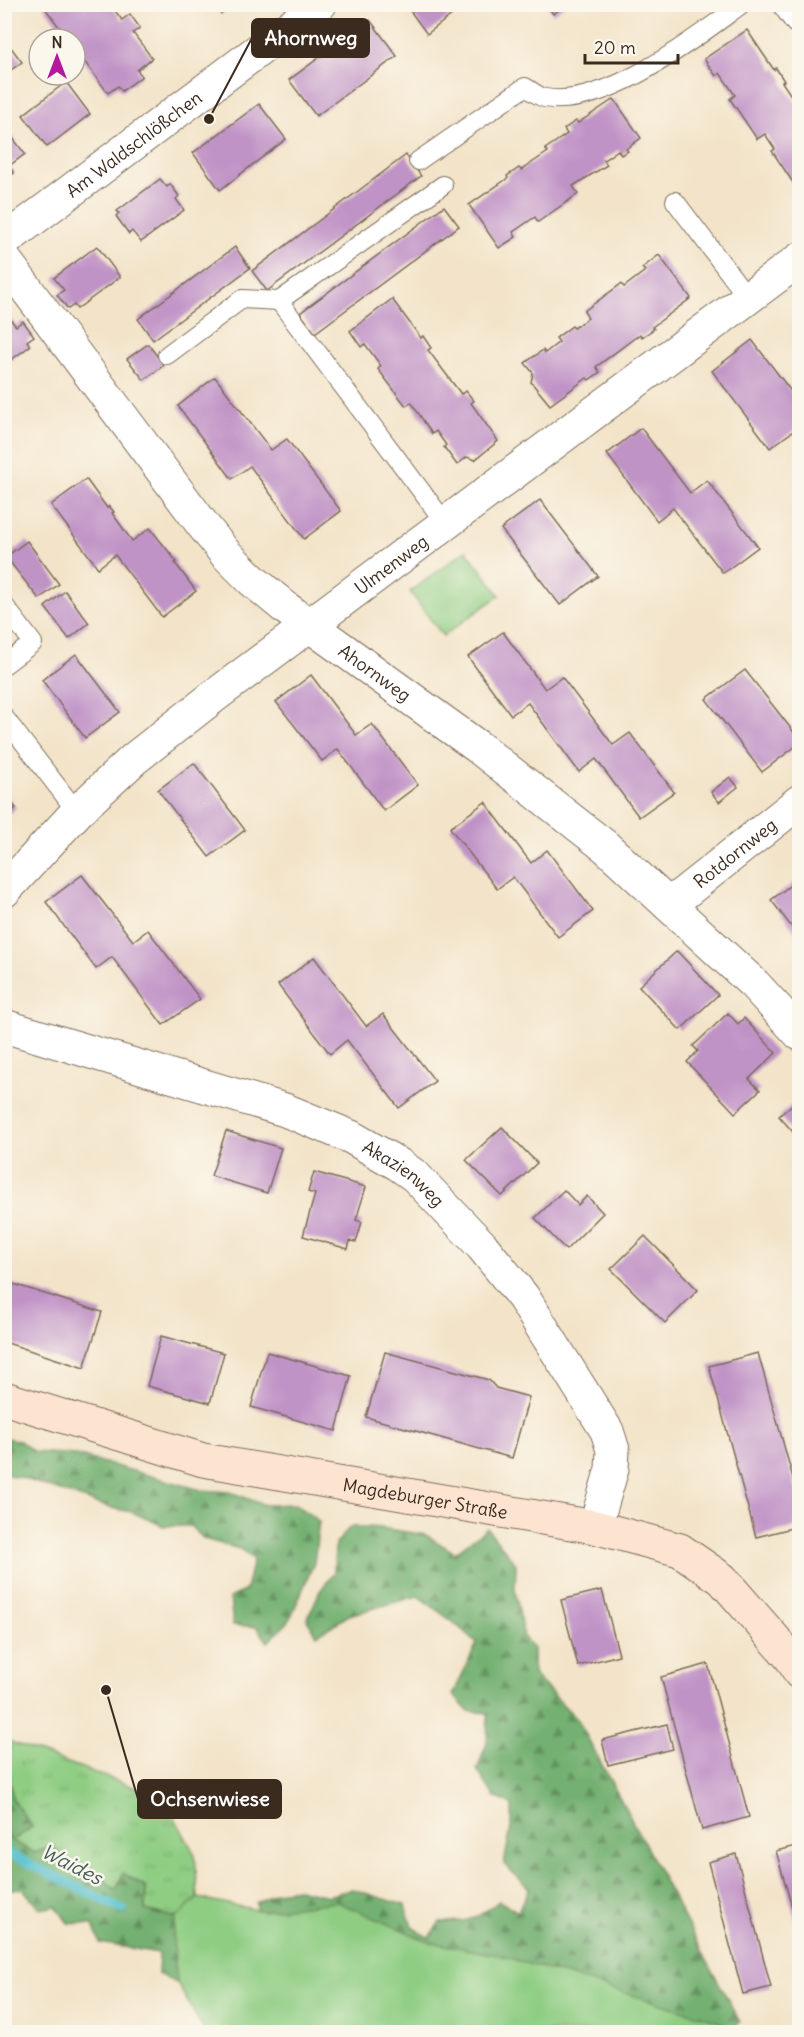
<svg xmlns="http://www.w3.org/2000/svg" width="804" height="2037" font-family="Delius,sans-serif">
	<defs>
		<pattern id="grass-tufts" width="24" height="20" patternUnits="userSpaceOnUse" patternTransform="scale(1.5)"><rect width="24" height="20" fill="#8fcd83"/><path d="M3 7l-1-3M5 7V3M7 7l1-3M15 17l-1-3M17 17v-4M19 17l1-3" fill="none" stroke="#7cb071"/></pattern>
		<pattern id="forest-firs" width="22" height="20" patternUnits="userSpaceOnUse" patternTransform="scale(1.5)"><rect width="22" height="20" fill="#73b071"/><path d="M5 1l3.5 6h-7zM16 11l3.5 6h-7z" fill="#608f5c"/></pattern>
	</defs>
	<rect width="100%" height="100%" fill="#fbf7ec"/>
	<filter id="ink" filterUnits="userSpaceOnUse"><feTurbulence type="fractalNoise" baseFrequency=".0167" numOctaves="2"/><feDisplacementMap in="SourceGraphic" scale="12" xChannelSelector="R" yChannelSelector="G"/><feConvolveMatrix kernelMatrix="1 2 1 2 8 2 1 2 1" color-interpolation-filters="sRGB"/></filter>
	<filter id="wash" filterUnits="userSpaceOnUse"><feTurbulence type="fractalNoise" baseFrequency=".008" numOctaves="4" result="noise"/><feDisplacementMap in="SourceGraphic" scale="24" xChannelSelector="R" yChannelSelector="G"/><feGaussianBlur stdDeviation="1.35" result="paint"/><feColorMatrix in="noise" values="0 0 0 0 0 0 0 0 0 0 0 0 0 0 0 0 0 1.4 0 .05"/><feComposite in="paint" operator="in"/></filter>
	<g filter="url(#wash)">
		<rect width="100%" height="100%" fill="#f3e4c9"/>
		<polygon fill="url(#grass-tufts)" stroke="#657c50" stroke-width="1.5" points="5,1740 164,1798 195,1855 198,1898 176,1918 145,1910 123,1874 117,1891 91,1868 70,1867 53,1846 35,1853 11,1841 32,1827 12,1798 11,1785 5,1781"/>
		<g fill="url(#forest-firs)" stroke="#576d48" stroke-width="1.5">
			<polygon points="5,1438 20,1441 34,1452 76,1455 201,1490 230,1492 265,1505 295,1504 319,1521 314,1563 289,1621 268,1642 257,1627 233,1625 230,1598 246,1590 253,1559 240,1549 204,1539 190,1526 163,1526 132,1512 107,1507 26,1479 5,1474"/>
			<path d="M350,1527H374L426,1535L455,1553L487,1528L516,1564L515,1590L524,1638L533,1648V1674L578,1720L740,2022L730,2032H660L259,1919L256,1903L276,1892L298,1889L328,1896L352,1889L405,1905L412,1927L429,1938L440,1922C470,1922 476,1920 499,1901L518,1912L529,1888L504,1864L512,1822V1805L494,1796L477,1770L487,1743L488,1713L468,1711L453,1695L477,1643L453,1622L418,1596L349,1615L317,1635L307,1620L320,1591L334,1573L335,1545Z"/>
			<polygon points="4,1781 11,1785 12,1798 32,1827 12,1841 35,1853 53,1846 70,1867 91,1868 116,1890 123,1873 146,1888 145,1910 176,1918 173,1938 186,1979 177,1983 158,1974 159,1953 100,1943 93,1925 68,1923 56,1906 40,1909 23,1889 5,1889"/>
		</g>
		<g fill="#8fcd83" stroke="#657c50" stroke-width="1.5">
			<polygon points="466,550 500,595 443,636 410,592"/>
			<polygon points="198,1898 263,1911 337,1902 430,1942 502,1956 718,2021 731,2032 205,2032 177,1983 173,1938 176,1918"/>
		</g>
		<g fill="none" stroke-linecap="round" stroke-linejoin="round">
			<polyline stroke="#55c0cf" stroke-width="9" points="4,1851 123,1910"/>
		</g>
		<g id="blocks">
			<g fill="#c093c6">
				<polygon points="42,4 110,4 122,20 130,14 140,28 133,33 152,58 137,70 142,76 122,91 118,86 108,93 75,49 75,39 68,39"/>
				<polygon points="214,4 234,4 221,14"/>
				<polygon points="405,4 466,4 427,34"/>
				<polygon points="546,4 567,4 553,14"/>
				<polygon points="370,20 397,56 316,116 289,80"/>
				<polygon points="747,30 774,70 776,68 784,81 782,82 800,109 798,190 772,151 775,149 765,134 757,139 730,99 735,95 720,73 716,76 704,59"/>
				<polygon points="6,41 22,62 4,75 4,42"/>
				<polygon points="66,82 90,114 47,147 23,115"/>
				<polygon points="614,99 641,138 626,149 628,151 621,155 618,150 604,160 607,165 573,186 578,194 538,222 535,217 513,232 516,237 499,248 469,205 508,178 507,176 519,168 521,170 548,152 545,149 567,134 564,129 576,121 578,123"/>
				<polygon points="259,104 286,139 220,190 193,153"/>
				<polygon points="4,113 13,124 6,129 25,154 9,166 14,173 4,180"/>
				<polygon points="406,155 421,176 267,291 252,271"/>
				<polygon points="160,179 167,187 170,184 179,196 176,199 184,210 141,242 132,231 129,234 116,216 119,213 117,211"/>
				<polygon points="444,206 459,226 315,333 300,313"/>
				<polygon points="97,246 120,277 77,309 74,305 68,309 57,295 64,290 54,278"/>
				<polygon points="235,247 250,268 153,340 138,319"/>
				<polygon points="659,255 691,298 652,327 654,329 642,337 640,334 596,367 600,372 589,380 587,378 550,405 531,382 533,373 525,363 543,350 545,353 559,342 556,338 572,326 574,328 588,318 584,311 621,284 624,287 645,271 642,268"/>
				<polygon points="392,299 421,338 423,336 431,348 428,350 461,394 466,391 474,401 471,403 498,441 475,460 467,457 457,465 444,447 446,445 436,431 432,434 411,402 406,406 378,369 381,366 365,344 361,347 350,331"/>
				<polygon points="6,314 16,326 23,321 34,336 27,341 30,346 4,365 4,315"/>
				<polygon points="752,340 800,403 800,426 770,448 712,371"/>
				<polygon points="148,344 164,365 144,380 127,359"/>
				<polygon points="215,377 271,450 287,439 341,511 304,539 250,466 232,479 178,406"/>
				<polygon points="641,428 690,493 707,480 758,547 723,573 673,508 657,521 607,454"/>
				<polygon points="86,479 107,508 109,506 114,512 112,513 132,541 150,528 177,562 175,563 196,591 162,617 115,555 98,568 51,505"/>
				<polygon points="540,500 598,576 560,605 501,529"/>
				<polygon points="27,541 59,584 39,599 6,557"/>
				<polygon points="65,591 89,623 69,639 45,607"/>
				<polygon points="503,632 545,689 562,677 613,745 630,733 674,792 639,817 596,759 579,772 528,703 511,715 468,657"/>
				<polygon points="76,654 120,712 85,738 42,680"/>
				<polygon points="745,670 800,740 800,743 762,772 706,699"/>
				<polygon points="311,675 356,735 372,724 418,785 384,811 338,749 322,761 276,702"/>
				<polygon points="194,763 245,830 209,857 158,790"/>
				<polygon points="730,777 738,787 719,802 711,792"/>
				<polygon points="4,793 16,808 4,817"/>
				<polygon points="485,802 531,863 547,850 593,911 558,937 513,877 497,889 450,828"/>
				<polygon points="82,875 133,941 148,930 200,999 163,1025 112,957 96,969 46,902"/>
				<polygon points="800,878 800,938 771,900"/>
				<polygon points="677,951 718,995 680,1030 639,986"/>
				<polygon points="314,957 366,1026 383,1014 435,1081 399,1108 347,1040 330,1054 278,985"/>
				<polygon points="728,1013 738,1024 744,1018 776,1053 749,1079 760,1090 735,1113 687,1062 698,1051 693,1046"/>
				<polygon points="800,1098 800,1140 779,1116"/>
				<polygon points="502,1127 537,1163 502,1196 466,1160"/>
				<polygon points="226,1131 281,1148 267,1193 211,1176"/>
				<polygon points="314,1172 366,1187 356,1220 362,1222 356,1242 350,1241 348,1249 303,1236 315,1194 308,1192"/>
				<polygon points="564,1190 578,1205 587,1196 603,1213 566,1250 535,1218"/>
				<polygon points="645,1236 698,1290 665,1323 611,1269"/>
				<polygon points="4,1281 102,1312 84,1368 4,1342"/>
				<polygon points="161,1336 224,1353 210,1403 147,1386"/>
				<polygon points="267,1352 351,1376 336,1431 251,1407"/>
				<polygon points="385,1352 489,1380 496,1388 529,1397 512,1458 366,1417"/>
				<polygon points="758,1353 800,1503 800,1526 756,1537 709,1366"/>
				<polygon points="602,1590 619,1655 578,1666 561,1600"/>
				<polygon points="708,1664 749,1817 702,1830 661,1677"/>
				<polygon points="667,1724 673,1749 608,1765 602,1740"/>
				<polygon points="800,1845 800,1931 799,1932 776,1851"/>
				<polygon points="736,1854 771,1987 743,1994 708,1862"/>
			</g>
		</g>
	</g>
	<g filter="url(#ink)">
		<use href="#blocks" fill-opacity="0" stroke="#7b6b5a" stroke-width="1.5"/>
		<g fill="none" stroke-linecap="round" stroke-linejoin="round">
			<defs>
				<g id="service">
					<path d="M418,161L525,87C531,90 539,97 545,98C606,109 695,38 742,4"/>
					<polyline points="443,185 279,301 446,524"/>
					<polyline points="675,201 748,298"/>
					<polyline points="167,355 242,299 279,301"/>
					<polyline points="4,605 33,643 4,665"/>
					<polyline points="4,717 77,812"/>
				</g>
				<g id="minor">
					<polyline points="790,4 800,18"/>
					<path id="s1" d="M4,241L320,4"/>
					<path id="s2" d="M4,259L202,524L225,553L252,580L287,609L478,747L606,847L754,984L800,1034"/>
					<path id="s3" d="M4,891L77,812L134,759L213,697L800,259"/>
					<path id="s4" d="M669,905L800,801"/>
					<path id="s5" d="M4,1026L285,1110L351,1137L398,1164L415,1176L482,1246L523,1297L607,1431L613,1450L612,1469L595,1527"/>
				</g>
				<g id="secondary">
					<path id="s6" d="M4,1398L203,1460L595,1527L680,1550L722,1579L792,1659L800,1673"/>
				</g>
			</defs>
			<use href="#service" stroke="#7b6b5a" stroke-width="20"/>
			<use href="#minor" stroke="#7b6b5a" stroke-width="35"/>
			<use href="#secondary" stroke="#7b6b5a" stroke-width="35"/>
			<use href="#service" stroke="#fff" stroke-width="18"/>
			<use href="#minor" stroke="#fff" stroke-width="33"/>
			<use href="#secondary" stroke="#fde4d0" stroke-width="33"/>
		</g>
	</g>
	<g text-anchor="middle" dominant-baseline="central" stroke-width="5" stroke-linejoin="round" paint-order="stroke">
		<g font-size="18" fill="#3b2a1e" stroke="#fbf7ec">
			<text stroke="none"><textPath href="#s1" startOffset="162">Am Waldschlößchen</textPath></text>
			<text stroke="none"><textPath href="#s3" startOffset="508">Ulmenweg</textPath></text>
			<text stroke="none"><textPath href="#s2" startOffset="560">Ahornweg</textPath></text>
			<text stroke="none"><textPath href="#s4" startOffset="84">Rotdornweg</textPath></text>
			<text stroke="none"><textPath href="#s5" startOffset="429">Akazienweg</textPath></text>
			<text stroke="none"><textPath href="#s6" startOffset="434">Magdeburger Straße</textPath></text>
		</g>
		<g font-size="20" font-style="italic" fill="#445e5c" stroke="#fbf7ec">
			<text transform="translate(72 1864) rotate(27)">Waides</text>
		</g>
	</g>
	<path fill="none" stroke="#3b2a1e" stroke-width="2" d="M209 119L252 38M106 1690L138 1799"/>
	<g fill="#3b2a1e" stroke="#fbf7ec" stroke-width="2">
		<circle cx="209" cy="119" r="6"/>
		<circle cx="106" cy="1690" r="6"/>
	</g>
	<g fill="#3b2a1e" stroke="#3b2a1e" stroke-width="2">
		<rect x="252" y="19" width="117" height="38" rx="6"/>
		<rect x="138" y="1780" width="143" height="38" rx="6"/>
	</g>
	<g font-size="20" text-anchor="middle" font-weight="bold" fill="#fff">
		<text x="311" y="45">Ahornweg</text>
		<text x="210" y="1806">Ochsenwiese</text>
	</g>
	<rect width="804" height="2037" fill="none" stroke="#fbf7ec" stroke-width="24"/>
	<g transform="translate(57 57)"><circle r="28" fill="#fbf7ec" stroke="#aea59a" stroke-width="1.5"/>
	<path d="M0-4.5L10 22L0 15L-10 22Z" fill="#b5179e"/>
	<text y="-9" font-size="16" font-weight="bold" text-anchor="middle" fill="#3b2a1e">N</text>
	</g>
	<path d="M585 54v9h93v-9" fill="none" stroke="#3b2a1e" stroke-width="3"/>
	<text x="594" y="54" font-size="18" fill="#3b2a1e" stroke="#fbf7ec" stroke-width="4.5" paint-order="stroke">20 m</text>
</svg>
